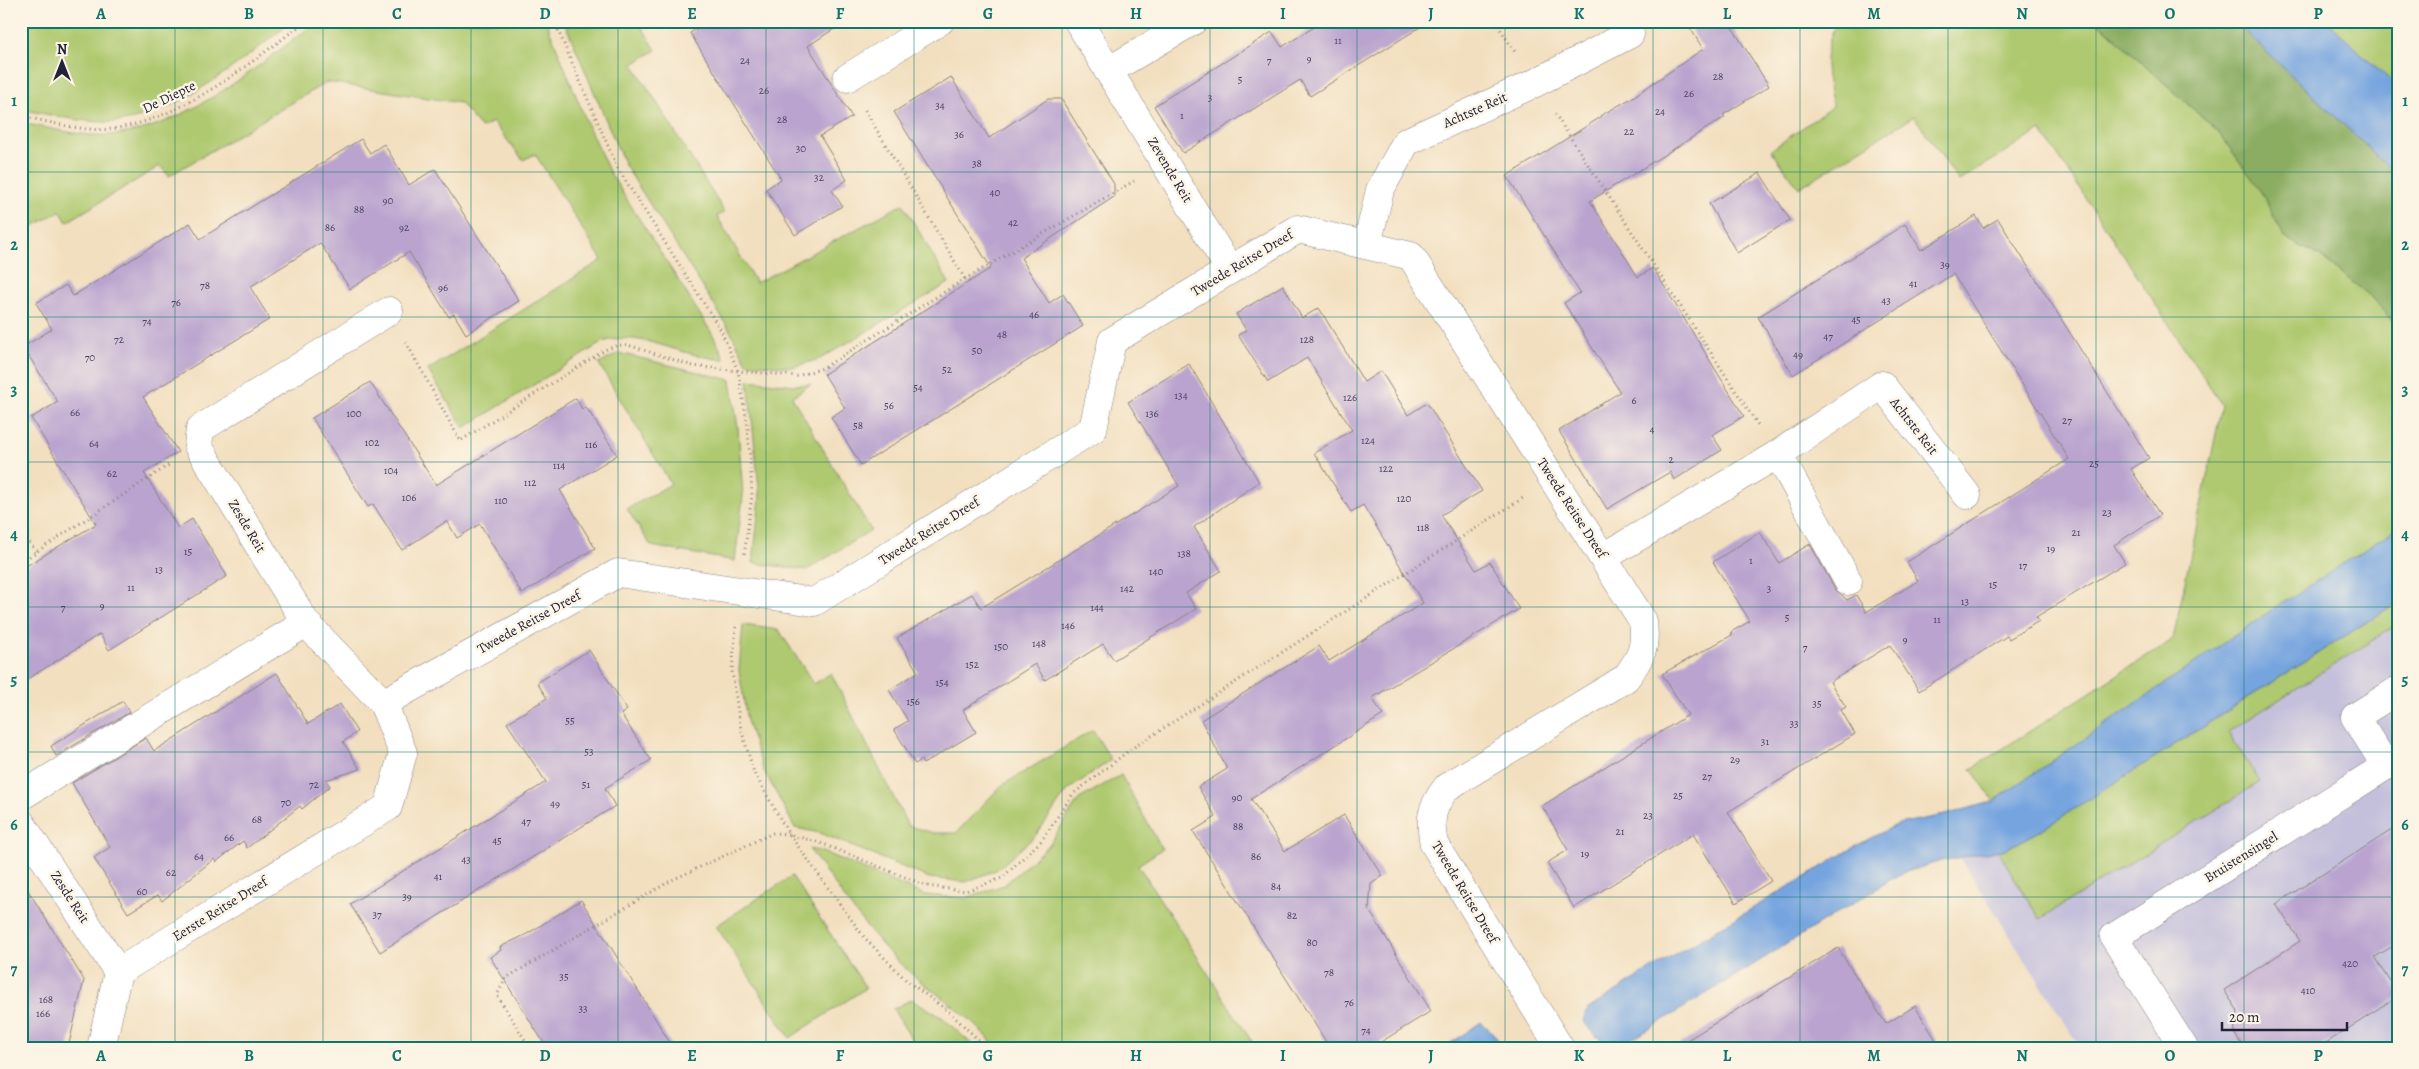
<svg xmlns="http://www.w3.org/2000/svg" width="2419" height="1069" font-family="Alegreya,serif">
	<rect width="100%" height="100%" fill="#fcf5e5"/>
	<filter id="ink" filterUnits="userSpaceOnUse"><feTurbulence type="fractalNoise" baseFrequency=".02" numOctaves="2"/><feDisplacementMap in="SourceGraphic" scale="10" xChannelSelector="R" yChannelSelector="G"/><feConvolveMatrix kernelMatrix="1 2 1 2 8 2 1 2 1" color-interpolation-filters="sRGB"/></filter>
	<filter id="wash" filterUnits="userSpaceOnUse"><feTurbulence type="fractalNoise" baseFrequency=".0096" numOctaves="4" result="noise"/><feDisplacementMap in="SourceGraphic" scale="20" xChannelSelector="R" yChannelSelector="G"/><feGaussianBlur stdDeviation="1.12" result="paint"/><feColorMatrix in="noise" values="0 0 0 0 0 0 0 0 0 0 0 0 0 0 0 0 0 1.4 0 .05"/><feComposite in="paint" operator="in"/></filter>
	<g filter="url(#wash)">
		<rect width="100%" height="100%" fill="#f2dfbf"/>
		<polygon fill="#c4c0db" points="2398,570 2398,1048 2081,1048 1949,840"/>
		<g fill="#afc96f" stroke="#687655">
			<path d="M21,21H293C246,57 169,123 108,122C79,122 50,115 21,109Z"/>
			<path d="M318,21H546L589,128L610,173L713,335L725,359C719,360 712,358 706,357C673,352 635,330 603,342L464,428L428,370L602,260L535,154L523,160L493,122L481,128L460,103L327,82L169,176L160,166L67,222L60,211L21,233V123C50,128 82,137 111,135C184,130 260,64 318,21Z"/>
			<polygon points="564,21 638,21 656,50 633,64 725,213 717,216 756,283 903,204 949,283 820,359 793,367 747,363 728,327 625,165"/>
			<path d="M1837,21H2097L2218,132L2259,188L2285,238L2319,256L2369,295L2398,326V528L2263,616L1994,801L1971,769L2173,639L2222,405L2041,130L1959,181L1914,116L1799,188L1771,150L1833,106C1825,69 1821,57 1837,21Z"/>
			<polygon points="2326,21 2398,21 2398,87"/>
			<polygon points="619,353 731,380 738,428 743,496 735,561 651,546 627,509 671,484 599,364"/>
			<polygon points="748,380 795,385 811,384 792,397 871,530 807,570 753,563 760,498"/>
			<polygon points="2398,602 2398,624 2228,732 2260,782 2040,919 1998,851 2006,849 2038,832"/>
			<polygon points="743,625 779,630 814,684 831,673 908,826 934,833 956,833 1001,786 1093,730 1111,760 1068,790 1036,835 998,869 966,882 929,878 820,833 795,828 763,769 747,721 739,670"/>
			<path d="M1121,775L1162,849L1138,865L1256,1048H996C974,1017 941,999 913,975C871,940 841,892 809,849L823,852L925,895L966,898L1004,885L1049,845L1079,799Z"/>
			<polygon points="792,876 866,988 790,1038 716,926"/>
			<polygon points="912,999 943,1018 976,1048 917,1048 893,1009"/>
		</g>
		<polygon fill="#8bad62" stroke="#56684e" points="2097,21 2234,21 2398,176 2398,326 2369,295 2320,256 2285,238 2259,188 2218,132"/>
		<g fill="#76a4df" stroke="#4c638d">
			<polygon points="2234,21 2326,21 2398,87 2398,176"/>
			<path d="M2398,528V602L2038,832L2006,849L1941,861L1900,874L1638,1036C1612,1046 1598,1045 1583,1020L1588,1009L1643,974L1863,842L1898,824L1945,815L1994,801L2263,616Z"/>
			<polygon points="1481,1022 1494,1034 1503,1048 1444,1048"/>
		</g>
		<g id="blocks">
			<g fill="#baa4cf">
				<polygon points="709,21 846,21 808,46 852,117 820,136 847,180 832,190 842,206 795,235 766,189 781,179 690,33"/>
				<polygon points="1324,21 1430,21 1310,96 1300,80 1183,153 1154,106 1272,32 1282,47"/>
				<polygon points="1686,21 1728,21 1769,86 1723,115 1725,117 1590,201 1638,277 1653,268 1744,416 1712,435 1722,450 1674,480 1670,472 1607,509 1559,431 1620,392 1564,303 1580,293 1507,176 1601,117 1600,116 1630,99 1703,49"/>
				<polygon points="951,77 989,138 1048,99 1061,99 1114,184 1114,197 1021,258 1049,303 1063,294 1083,326 861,465 831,417 845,408 824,374 991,268 894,112"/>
				<polygon points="361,139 370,153 384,144 409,185 435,169 519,301 466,334 454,314 449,317 409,252 350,289 320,243 250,287 270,319 143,397 178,452 144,473 178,528 192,519 227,576 109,650 100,634 21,683 21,569 96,524 31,418 58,402 23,347 52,329 36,303 66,285 73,296 190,223 200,239"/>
				<polygon points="1760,173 1790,220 1737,253 1709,204"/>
				<polygon points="1976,216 1983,228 1998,219 2149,458 2131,469 2160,515 2114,545 2125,563 2036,617 2039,621 2009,639 2007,636 1919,691 1890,645 1830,682 1846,707 1841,710 1855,734 1728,812 1771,881 1736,903 1693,834 1574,908 1547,863 1568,850 1542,806 1688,715 1662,674 1732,635 1731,632 1750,621 1713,562 1760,532 1779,563 1810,544 1835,589 1847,600 1856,595 1866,612 1918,581 1907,562 2069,459 1953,274 1793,375 1758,317 1905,224 1921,250"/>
				<polygon points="1283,285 1302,318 1319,308 1364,382 1381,371 1408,415 1427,403 1482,491 1441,515 1476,570 1490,562 1519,609 1372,698 1383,715 1251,799 1285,851 1344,815 1383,876 1371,884 1369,910 1431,1011 1371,1048 1330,1048 1193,831 1216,817 1198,787 1227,769 1201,720 1319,646 1329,661 1423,603 1363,505 1351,512 1314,453 1352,430 1307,358 1268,382 1238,335 1246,330 1236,314"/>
				<polygon points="1189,364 1259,482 1194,527 1221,571 1186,593 1196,609 1114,660 1103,644 1045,680 1035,664 963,710 976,732 923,764 921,760 915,764 894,729 908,721 889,690 918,672 897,638 972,594 981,608 1179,486 1128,402"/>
				<polygon points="370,382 436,485 576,398 582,409 586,407 617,455 560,490 595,548 522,594 480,524 457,538 447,521 402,550 373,504 368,507 312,418"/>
				<polygon points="589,650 627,710 621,714 651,760 605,788 615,806 380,952 350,904 546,782 507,723 547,698 537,683"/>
				<polygon points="277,673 308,724 340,704 357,732 343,742 360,769 326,780 330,786 302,809 300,806 247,848 243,841 216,862 214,859 162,901 158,895 128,913 94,858 110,847 72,783 146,738 154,751"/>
				<polygon points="123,701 130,712 56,756 51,746"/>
				<polygon points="2398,826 2398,943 2375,957 2398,993 2398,997 2318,1048 2244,1048 2234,1033 2238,1011 2224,990 2300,941 2276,904"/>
				<polygon points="21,879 84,980 68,1048 21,1048"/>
				<polygon points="581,900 639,992 673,1048 547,1048 490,957 501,950 500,947 527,934"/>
				<polygon points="1838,948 1886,1024 1915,1006 1941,1048 1674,1048"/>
			</g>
		</g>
	</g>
	<g filter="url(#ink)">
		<use href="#blocks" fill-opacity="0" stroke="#8a807d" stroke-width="1"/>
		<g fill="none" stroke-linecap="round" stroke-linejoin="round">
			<defs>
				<g id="minor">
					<polyline points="1078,21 1230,270"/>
					<polyline points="1108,71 1193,21"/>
					<polyline points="847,78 940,21"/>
					<polyline points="1367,245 1380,190 1406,142 1535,83 1630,34 1623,21"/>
					<polyline points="1778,454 1848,581"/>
					<polyline points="1604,557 1778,454 1882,385 1967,495"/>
					<path d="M383,703L618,573L814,602L1093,429L1112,341L1298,229L1411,256L1643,621C1646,648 1642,656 1626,678L1447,787C1431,807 1429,819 1434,844L1560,1048"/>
					<polyline points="21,796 306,623"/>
					<polyline points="21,823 118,972"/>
					<polyline points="101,1048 118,972 388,807 403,753 383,703 306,623 198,446 200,429 389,311"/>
					<polyline points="2184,1048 2114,937 2386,766 2355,717 2398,690"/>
				</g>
			</defs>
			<use href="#minor" stroke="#8a807d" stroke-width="29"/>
			<g stroke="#8a807d" stroke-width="3" stroke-dasharray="1 4" stroke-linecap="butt">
				<polyline points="554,21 618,169 721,330 738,371 748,427 752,495 744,557"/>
				<polyline points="1495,21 1515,52"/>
				<polyline points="865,110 965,279"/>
				<polyline points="1555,114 1758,425"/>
				<path d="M21,116C50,122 83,132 111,129C183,120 250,63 306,21"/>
				<polyline points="406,342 460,441 605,350 618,345 631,346 693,366 738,371 797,376 823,368 965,279 1134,181"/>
				<polyline points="21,530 36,552"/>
				<polyline points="21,562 169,465"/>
				<polyline points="736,627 732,671 740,725 754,773 789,834 864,937 907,981 948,1011 987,1048"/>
				<polyline points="530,1048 497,995 506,978 672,880 773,833 789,834 823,844 927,886 966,891 1002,878 1042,840 1073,794 1131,749 1523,498"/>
			</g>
			<use href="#minor" stroke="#fff" stroke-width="28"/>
		</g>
	</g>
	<path fill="none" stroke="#0f766e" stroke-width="1" stroke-opacity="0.55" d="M175,21V1048M323,21V1048M471,21V1048M618,21V1048M766,21V1048M914,21V1048M1062,21V1048M1210,21V1048M1357,21V1048M1505,21V1048M1653,21V1048M1800,21V1048M1948,21V1048M2096,21V1048M2244,21V1048M21,172H2398M21,317H2398M21,462H2398M21,607H2398M21,752H2398M21,897H2398"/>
	<g text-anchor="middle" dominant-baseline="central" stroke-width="5" stroke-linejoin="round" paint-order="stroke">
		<g font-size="11" fill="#484260">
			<text x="1338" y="40">11</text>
			<text x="1309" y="58">9</text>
			<text x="745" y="60">24</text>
			<text x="1269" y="60">7</text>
			<text x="1718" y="76">28</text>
			<text x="1240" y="79">5</text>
			<text x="764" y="90">26</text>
			<text x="1689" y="93">26</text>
			<text x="1210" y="97">3</text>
			<text x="940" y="105">34</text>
			<text x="1660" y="111">24</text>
			<text x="1182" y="115">1</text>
			<text x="782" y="119">28</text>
			<text x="1629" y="131">22</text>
			<text x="959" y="134">36</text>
			<text x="801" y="148">30</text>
			<text x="977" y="163">38</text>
			<text x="819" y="177">32</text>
			<text x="995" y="192">40</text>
			<text x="388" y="200">90</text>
			<text x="359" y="209">88</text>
			<text x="1013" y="222">42</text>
			<text x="330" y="227">86</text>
			<text x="404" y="227">92</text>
			<text x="1945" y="264">39</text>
			<text x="1913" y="283">41</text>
			<text x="205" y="285">78</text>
			<text x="443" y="287">96</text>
			<text x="1886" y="300">43</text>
			<text x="176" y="302">76</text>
			<text x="1034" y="314">46</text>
			<text x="1856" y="319">45</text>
			<text x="147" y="321">74</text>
			<text x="1002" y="334">48</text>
			<text x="1828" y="336">47</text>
			<text x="119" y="339">72</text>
			<text x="1307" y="339">128</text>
			<text x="977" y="350">50</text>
			<text x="1798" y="354">49</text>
			<text x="90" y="357">70</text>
			<text x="947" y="369">52</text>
			<text x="918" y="387">54</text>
			<text x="1181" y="395">134</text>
			<text x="1350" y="397">126</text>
			<text x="1634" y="400">6</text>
			<text x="889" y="405">56</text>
			<text x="75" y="412">66</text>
			<text x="354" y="413">100</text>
			<text x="1152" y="413">136</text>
			<text x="2067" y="420">27</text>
			<text x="858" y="425">58</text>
			<text x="1652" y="429">4</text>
			<text x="1368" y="440">124</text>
			<text x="372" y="442">102</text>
			<text x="94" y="443">64</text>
			<text x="591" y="444">116</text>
			<text x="1671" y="459">2</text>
			<text x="2094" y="463">25</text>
			<text x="559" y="465">114</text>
			<text x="1386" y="468">122</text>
			<text x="391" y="470">104</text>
			<text x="112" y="473">62</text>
			<text x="530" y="482">112</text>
			<text x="409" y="497">106</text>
			<text x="1404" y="498">120</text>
			<text x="501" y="500">110</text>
			<text x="2107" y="512">23</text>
			<text x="1423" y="527">118</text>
			<text x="2076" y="532">21</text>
			<text x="2051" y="548">19</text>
			<text x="188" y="551">15</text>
			<text x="1184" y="553">138</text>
			<text x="1751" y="560">1</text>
			<text x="2023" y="565">17</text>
			<text x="159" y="569">13</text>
			<text x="1156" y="571">140</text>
			<text x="1993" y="584">15</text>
			<text x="131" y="587">11</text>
			<text x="1127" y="588">142</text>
			<text x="1769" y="588">3</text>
			<text x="1965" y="601">13</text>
			<text x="102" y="605">9</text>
			<text x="63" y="607">7</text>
			<text x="1097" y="607">144</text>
			<text x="1787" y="617">5</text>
			<text x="1937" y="619">11</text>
			<text x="1068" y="625">146</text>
			<text x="1905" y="639">9</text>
			<text x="1039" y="643">148</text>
			<text x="1001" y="646">150</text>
			<text x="1805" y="647">7</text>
			<text x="972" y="664">152</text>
			<text x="942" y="682">154</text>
			<text x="913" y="701">156</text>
			<text x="1817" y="703">35</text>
			<text x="570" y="720">55</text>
			<text x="1794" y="723">33</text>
			<text x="1765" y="741">31</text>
			<text x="589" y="751">53</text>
			<text x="1735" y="759">29</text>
			<text x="1707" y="776">27</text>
			<text x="314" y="784">72</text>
			<text x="586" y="784">51</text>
			<text x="1678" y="795">25</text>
			<text x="1237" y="797">90</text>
			<text x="286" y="802">70</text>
			<text x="555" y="803">49</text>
			<text x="1648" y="815">23</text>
			<text x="257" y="819">68</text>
			<text x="526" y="821">47</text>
			<text x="1238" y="826">88</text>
			<text x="1620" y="831">21</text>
			<text x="229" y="837">66</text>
			<text x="497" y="840">45</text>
			<text x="1585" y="853">19</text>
			<text x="199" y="856">64</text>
			<text x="1256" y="856">86</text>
			<text x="466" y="859">43</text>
			<text x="171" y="872">62</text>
			<text x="438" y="876">41</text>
			<text x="1276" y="886">84</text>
			<text x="142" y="891">60</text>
			<text x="407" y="896">39</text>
			<text x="377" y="914">37</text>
			<text x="1292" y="915">82</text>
			<text x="1312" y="942">80</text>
			<text x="2350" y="963">420</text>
			<text x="1329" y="972">78</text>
			<text x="564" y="976">35</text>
			<text x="2308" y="990">410</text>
			<text x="46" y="999">168</text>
			<text x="1349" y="1002">76</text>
			<text x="583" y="1008">33</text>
			<text x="43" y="1013">166</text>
			<text x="1366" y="1030">74</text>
		</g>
		<g font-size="14" fill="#22223b" stroke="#fcf5e5">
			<text transform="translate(169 97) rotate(-26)">De Diepte</text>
			<text transform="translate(1475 110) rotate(-24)">Achtste Reit</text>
			<text transform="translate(1170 170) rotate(59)">Zevende Reit</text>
			<text transform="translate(1242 263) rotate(-31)">Tweede Reitse Dreef</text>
			<text transform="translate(1914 426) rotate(52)">Achtste Reit</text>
			<text transform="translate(1572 508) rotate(57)">Tweede Reitse Dreef</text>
			<text transform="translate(247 526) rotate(59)">Zesde Reit</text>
			<text transform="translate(929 531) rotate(-32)">Tweede Reitse Dreef</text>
			<text transform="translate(529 622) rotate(-29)">Tweede Reitse Dreef</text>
			<text transform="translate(2241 857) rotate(-32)">Bruistensingel</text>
			<text transform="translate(1465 892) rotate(59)">Tweede Reitse Dreef</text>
			<text transform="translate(70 897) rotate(57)">Zesde Reit</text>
			<text transform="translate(220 909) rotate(-32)">Eerste Reitse Dreef</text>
		</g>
	</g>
	<rect width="2419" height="1069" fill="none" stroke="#fcf5e5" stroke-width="55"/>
	<g transform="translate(62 62)" stroke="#fcf5e5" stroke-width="4" paint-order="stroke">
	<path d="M0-4L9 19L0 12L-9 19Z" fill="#22223b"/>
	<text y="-8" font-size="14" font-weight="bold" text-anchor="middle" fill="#22223b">N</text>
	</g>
	<path d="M2222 1022v8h125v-8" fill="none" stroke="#22223b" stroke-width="2.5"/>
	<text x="2229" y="1022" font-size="15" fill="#22223b" stroke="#fcf5e5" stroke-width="4" paint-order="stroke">20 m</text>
	<rect x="28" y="28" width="2364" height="1014" fill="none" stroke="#0f766e" stroke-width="2"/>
	<g font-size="16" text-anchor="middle" font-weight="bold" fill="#0f766e">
		<text x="101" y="19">A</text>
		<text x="249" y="19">B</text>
		<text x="397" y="19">C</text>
		<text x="545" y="19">D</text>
		<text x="692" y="19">E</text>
		<text x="840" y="19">F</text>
		<text x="988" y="19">G</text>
		<text x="1136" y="19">H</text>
		<text x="1283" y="19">I</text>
		<text x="1431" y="19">J</text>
		<text x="1579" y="19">K</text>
		<text x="1727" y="19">L</text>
		<text x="1874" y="19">M</text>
		<text x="2022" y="19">N</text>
		<text x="2170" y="19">O</text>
		<text x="2318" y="19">P</text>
		<text x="14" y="106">1</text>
		<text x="2405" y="106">1</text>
		<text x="14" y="250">2</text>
		<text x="2405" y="250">2</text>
		<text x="14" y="395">3</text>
		<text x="2405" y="395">3</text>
		<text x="14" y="540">4</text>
		<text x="2405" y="540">4</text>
		<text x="14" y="685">5</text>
		<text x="2405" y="685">5</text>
		<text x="14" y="830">6</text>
		<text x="2405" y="830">6</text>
		<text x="14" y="975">7</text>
		<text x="2405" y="975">7</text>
		<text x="101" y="1061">A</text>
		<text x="249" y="1061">B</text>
		<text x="397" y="1061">C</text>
		<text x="545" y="1061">D</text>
		<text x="692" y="1061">E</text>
		<text x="840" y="1061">F</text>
		<text x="988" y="1061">G</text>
		<text x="1136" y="1061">H</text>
		<text x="1283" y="1061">I</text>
		<text x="1431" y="1061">J</text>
		<text x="1579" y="1061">K</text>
		<text x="1727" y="1061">L</text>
		<text x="1874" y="1061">M</text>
		<text x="2022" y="1061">N</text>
		<text x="2170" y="1061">O</text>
		<text x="2318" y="1061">P</text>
	</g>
</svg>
